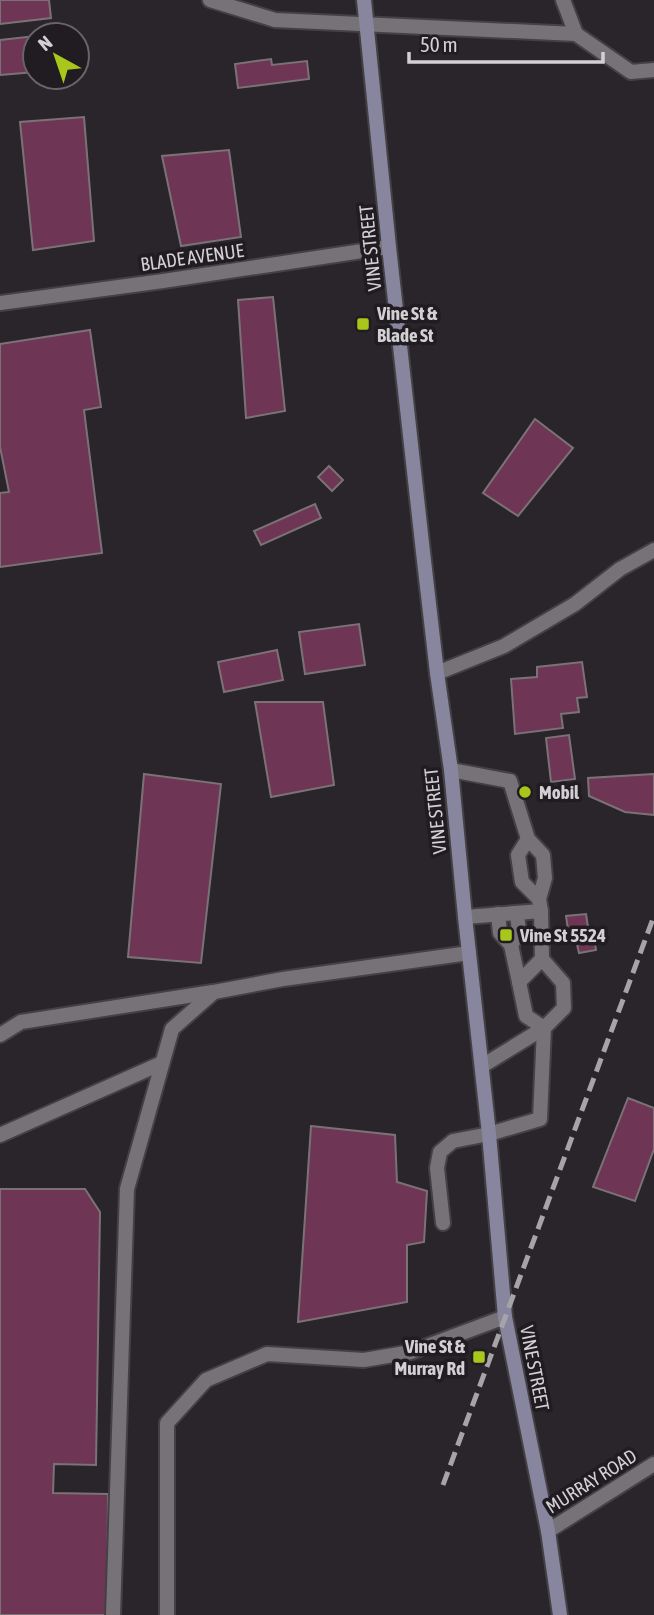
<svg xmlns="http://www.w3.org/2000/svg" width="654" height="1615" font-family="'Asap Condensed',sans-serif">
	<rect width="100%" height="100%" fill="#29252b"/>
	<g fill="#6f3554" stroke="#7a7276" stroke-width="2">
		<polygon points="0,0 49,0 51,18 0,24"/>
		<polygon points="35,36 35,72 0,75 0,40"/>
		<polygon points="271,59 272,65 307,61 309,79 238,88 235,64"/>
		<polygon points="84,117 94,241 33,250 20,122"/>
		<polygon points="229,150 241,237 181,246 162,156"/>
		<polygon points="273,297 285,411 246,418 238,300"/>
		<polygon points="90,330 101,407 84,410 102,553 0,567 0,493 9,492 0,447 0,344"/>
		<polygon points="535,419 573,448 518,516 483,493"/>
		<polygon points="329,466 343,480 332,491 318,477"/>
		<polygon points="315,504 321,518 261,545 254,531"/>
		<polygon points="359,624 365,665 305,674 299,632"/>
		<polygon points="277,650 283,680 224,692 218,662"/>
		<polygon points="582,662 587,697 577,698 579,712 561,714 563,728 515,734 511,679 537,677 537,667"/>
		<polygon points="255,702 323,702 334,785 271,797"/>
		<polygon points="569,735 575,779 551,782 546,738"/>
		<polygon points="144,774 221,784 201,963 128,957"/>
		<polygon points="654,774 654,815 625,812 589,796 588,778"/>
		<polygon points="586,914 589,934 569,937 566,916"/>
		<polygon points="594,937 596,950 579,953 576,940"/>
		<polygon points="628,1098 654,1108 654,1149 635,1201 593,1187"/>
		<polygon points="311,1126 395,1135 397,1182 427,1191 424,1242 407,1245 407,1302 298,1322"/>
		<polygon points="0,1189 85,1189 100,1212 96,1465 54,1464 53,1493 108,1494 107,1615 0,1615"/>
	</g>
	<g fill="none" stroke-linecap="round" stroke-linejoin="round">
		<defs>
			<g id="lane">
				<polyline points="210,0 275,20 576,34 631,72 654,70"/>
				<polyline points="563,0 576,34"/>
				<polyline points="437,673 504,646 575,604 620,569 654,550"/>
				<polyline points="528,839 518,855 522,882 539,899"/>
				<polyline points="498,914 500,933 511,945 519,932 517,913"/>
				<polyline points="465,917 541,911"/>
				<polyline points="511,945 519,982"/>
				<polyline points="0,1035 21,1022 213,992"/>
				<polyline points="482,1066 544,1028 526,1016 519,982 542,959"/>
				<polyline points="0,1135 162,1063"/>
				<polyline points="443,1223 437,1168 440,1152 453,1141 489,1134 540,1119 544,1028 564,1008 563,983 542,959 541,911 539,899 545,878 543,855 528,839 510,781 451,770"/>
				<polyline points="113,1615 127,1189 172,1029 214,992 283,979 469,953"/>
				<polyline points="167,1615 167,1423 206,1380 267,1354 364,1360 411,1352 505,1317"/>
			</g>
			<g id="street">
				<polyline points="0,303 163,281 389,247"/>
				<polyline points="548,1531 654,1464"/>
			</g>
			<polyline id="secondary" points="364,0 389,247 423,552 437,673 451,770 465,917 489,1134 505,1317 548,1531 560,1615"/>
		</defs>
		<use href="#lane" stroke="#444145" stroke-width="18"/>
		<use href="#street" stroke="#444145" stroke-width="18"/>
		<use href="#secondary" stroke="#444145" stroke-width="18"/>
		<use href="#lane" stroke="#767278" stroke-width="14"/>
		<use href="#street" stroke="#767278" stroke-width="14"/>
		<use href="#secondary" stroke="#88869f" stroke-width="14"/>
		<polyline stroke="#a7a4a8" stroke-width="5" stroke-dasharray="14 7" stroke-linecap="butt" points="443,1485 654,916"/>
	</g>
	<g fill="#a9c71a" stroke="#201c21" stroke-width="2.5">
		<rect x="356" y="317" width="14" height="14" rx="3.5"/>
		<circle cx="525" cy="792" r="7"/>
		<rect x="499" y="928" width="14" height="14" rx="3.5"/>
		<rect x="472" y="1350" width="14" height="14" rx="3.5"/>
	</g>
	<g text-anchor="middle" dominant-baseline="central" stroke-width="7" stroke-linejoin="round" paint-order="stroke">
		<g font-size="19" fill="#d3d0d4" stroke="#201c21">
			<text transform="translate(370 248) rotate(-96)">VINE STREET</text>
			<text transform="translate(192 257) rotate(-8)">BLADE AVENUE</text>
			<text transform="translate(435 811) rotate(-96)">VINE STREET</text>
			<text transform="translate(535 1368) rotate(79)">VINE STREET</text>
			<text transform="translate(591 1481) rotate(-32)">MURRAY ROAD</text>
		</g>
		<g font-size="19" font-weight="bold" fill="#d3d0d4" stroke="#201c21" text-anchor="start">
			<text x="377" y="313">Vine St &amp;<tspan x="377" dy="22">Blade St</tspan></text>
			<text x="539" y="792">Mobil</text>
			<text x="520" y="935">Vine St 5524</text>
			<text x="465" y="1346" text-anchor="end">Vine St &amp;<tspan x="465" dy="22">Murray Rd</tspan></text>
		</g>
	</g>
	<g transform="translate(56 56) rotate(320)"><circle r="33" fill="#201c21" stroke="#686469" stroke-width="2"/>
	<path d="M0-5L12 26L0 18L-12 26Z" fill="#a9c71a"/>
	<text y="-10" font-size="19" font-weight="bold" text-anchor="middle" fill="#d3d0d4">N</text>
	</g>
	<path d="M409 52v10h194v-10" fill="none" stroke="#d3d0d4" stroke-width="3.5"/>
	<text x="420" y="52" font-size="21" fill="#d3d0d4" stroke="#201c21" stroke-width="5" paint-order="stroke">50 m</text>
</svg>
